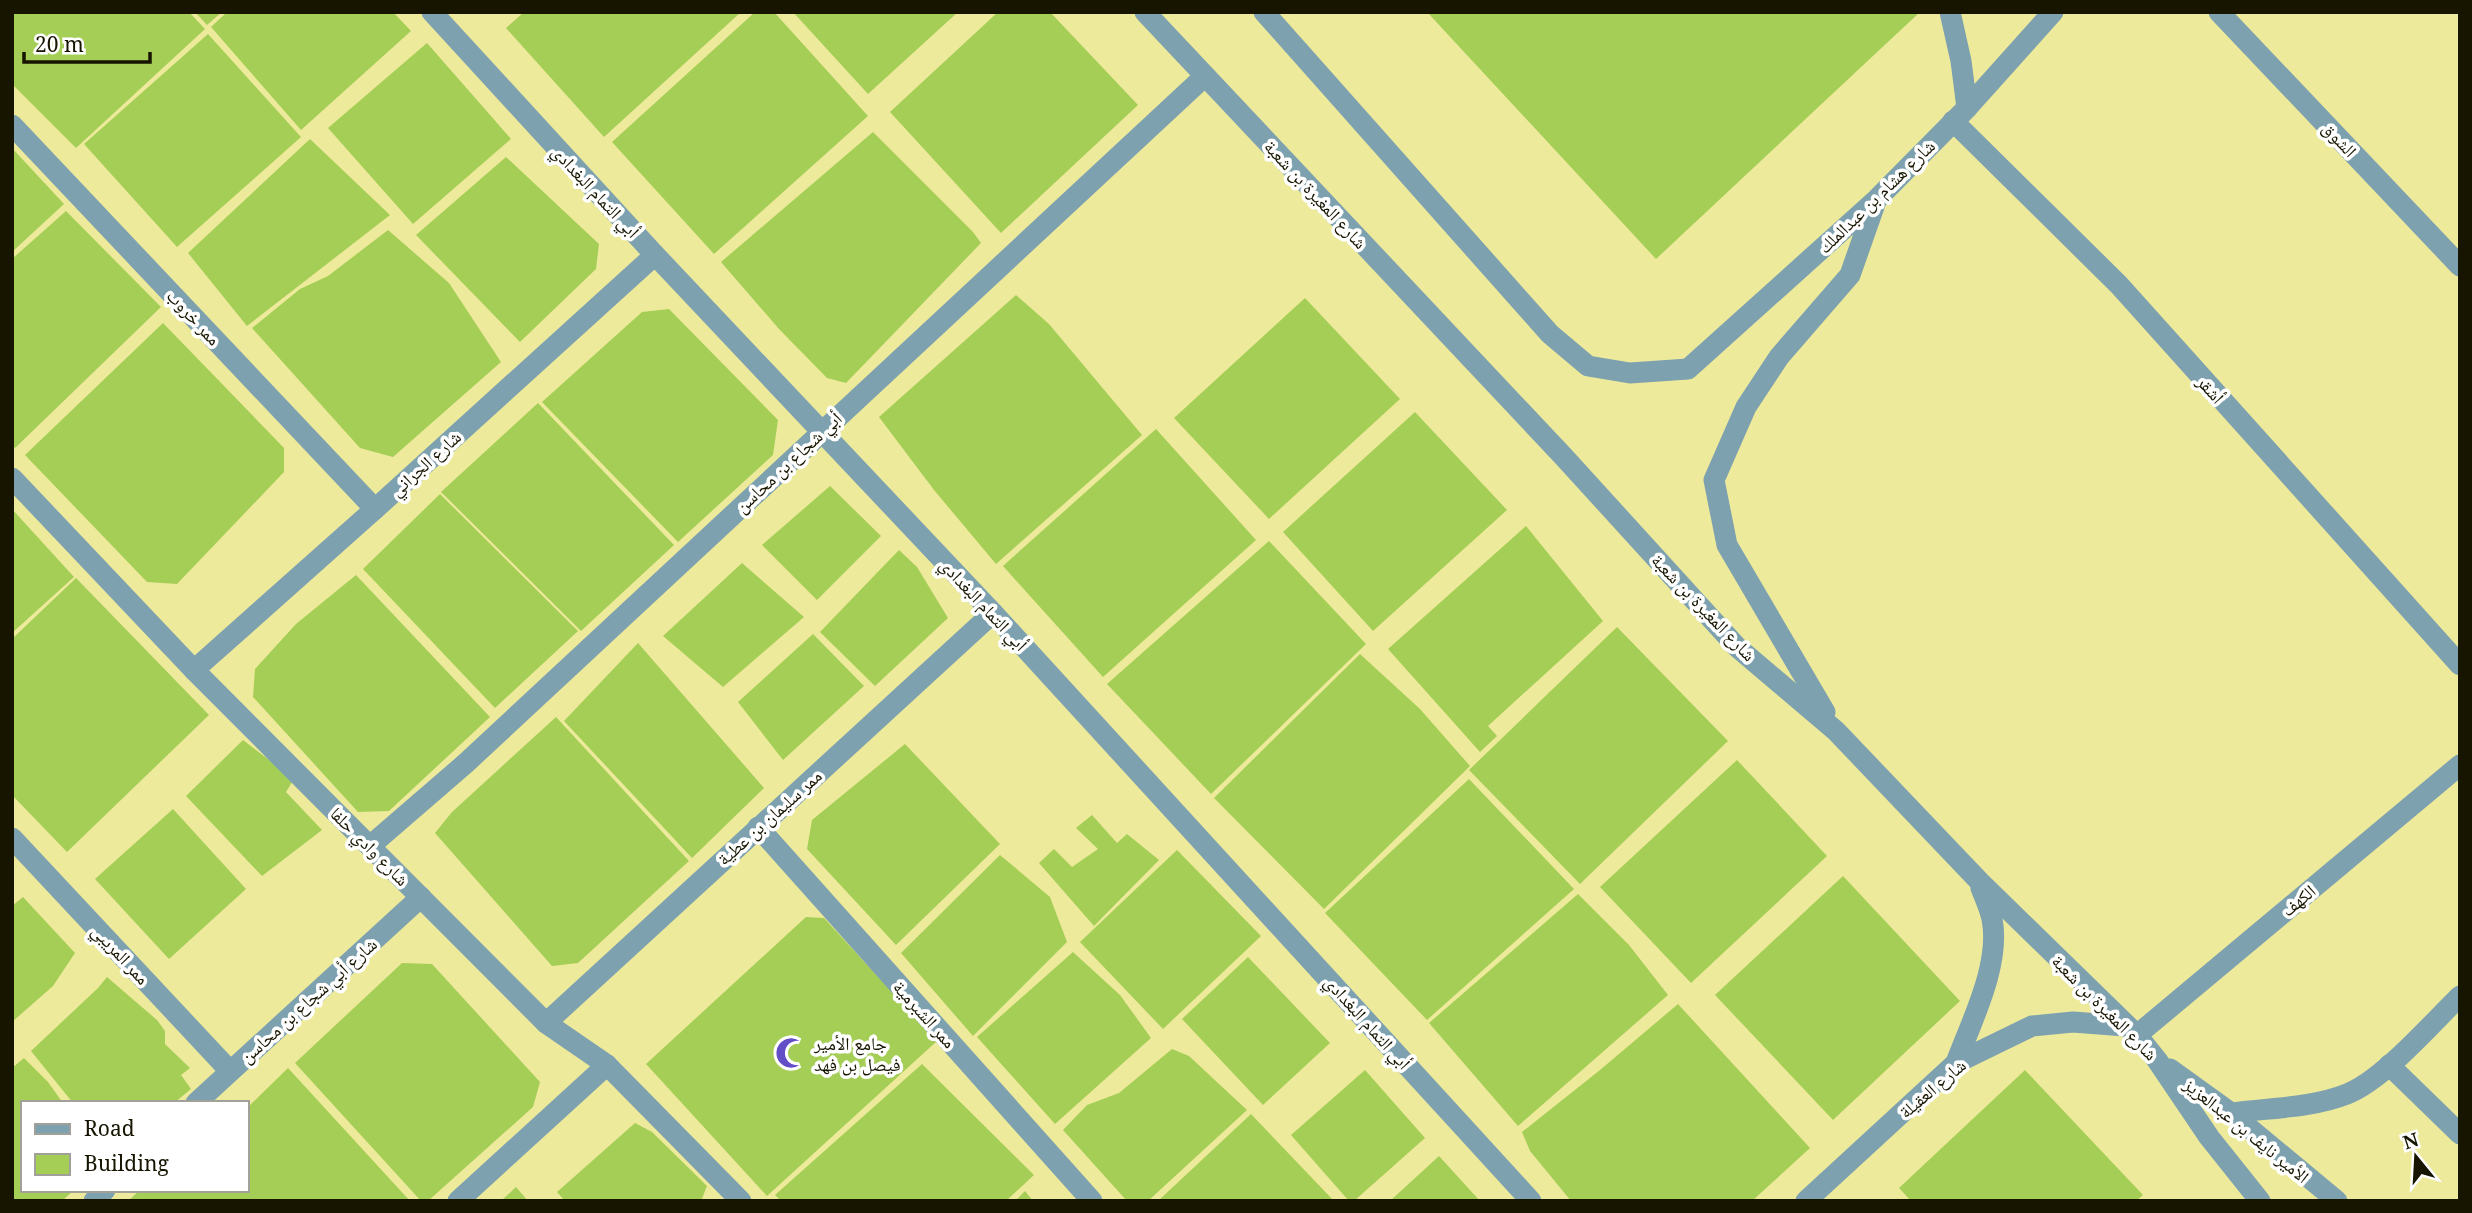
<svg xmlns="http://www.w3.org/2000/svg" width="2472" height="1213" font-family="'Noto Serif','Noto Naskh Arabic',serif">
	<rect width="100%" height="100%" fill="#eeea9b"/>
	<g fill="#a5ce57">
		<polygon points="12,12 189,12 205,29 76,148 12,84"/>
		<polygon points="195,12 222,12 207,25"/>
		<polygon points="227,12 393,12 411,31 301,130 211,27"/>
		<polygon points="524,12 741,12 604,137 506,28"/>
		<polygon points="755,12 774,12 868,116 714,254 612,142"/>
		<polygon points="793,12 958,12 868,94"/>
		<polygon points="998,12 1050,12 1138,105 1001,233 890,112"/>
		<polygon points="1427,12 1920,12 1656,259"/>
		<polygon points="208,34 301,137 177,247 84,144"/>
		<polygon points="427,43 511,139 413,224 328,128"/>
		<polygon points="873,132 973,232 981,243 846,383 827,378 779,329 721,262"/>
		<polygon points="310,139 390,215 247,326 188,253"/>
		<polygon points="12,148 64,204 12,252"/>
		<polygon points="506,157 599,244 596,269 520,342 416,235"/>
		<polygon points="66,211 161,307 15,448 12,445 12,259"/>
		<polygon points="388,230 449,283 501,362 393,457 360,448 252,328 300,289 328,276"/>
		<polygon points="1016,295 1049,324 1142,435 996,564 934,490 879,417"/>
		<polygon points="1305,298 1400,399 1269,519 1174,418"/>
		<polygon points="669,309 778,420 773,455 678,542 542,402 642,312"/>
		<polygon points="163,323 284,448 284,472 177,584 147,582 25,455"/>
		<polygon points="538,403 674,545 581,631 441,492"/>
		<polygon points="1415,412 1507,510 1373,631 1283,532"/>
		<polygon points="1156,429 1256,540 1103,677 1003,566"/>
		<polygon points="830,486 881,536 817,600 762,545"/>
		<polygon points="440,494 578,631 495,708 363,569"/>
		<polygon points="12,509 74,577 12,633"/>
		<polygon points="1526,526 1603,621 1488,726 1497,736 1480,752 1388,649"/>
		<polygon points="1269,541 1366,644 1211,794 1107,684"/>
		<polygon points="899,550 917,567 948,618 875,686 820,632"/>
		<polygon points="742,563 804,617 723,687 663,636"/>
		<polygon points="356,575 490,717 389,811 358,812 253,697 255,669 296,624"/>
		<polygon points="76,578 209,715 67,852 12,795 12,639"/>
		<polygon points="1617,627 1728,741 1580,884 1469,770"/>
		<polygon points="813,634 864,686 783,760 738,702"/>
		<polygon points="638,643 764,788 692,858 564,721"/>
		<polygon points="1360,654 1420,709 1470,766 1324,909 1214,798"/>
		<polygon points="556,717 689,861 578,963 552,966 435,833 452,812"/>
		<polygon points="243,740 294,779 286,792 322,830 262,876 186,796"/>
		<polygon points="905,744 1000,844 896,945 807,849 812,820"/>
		<polygon points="1737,760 1827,856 1691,983 1600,887"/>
		<polygon points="1469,779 1574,889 1427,1020 1325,913"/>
		<polygon points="173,809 246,889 169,959 95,879"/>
		<polygon points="1092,815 1117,843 1127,834 1159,860 1094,926 1039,863 1054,849 1072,867 1098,849 1076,828"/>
		<polygon points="1177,850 1261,936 1163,1029 1080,942"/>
		<polygon points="1000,855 1050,897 1067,942 973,1036 901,953"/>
		<polygon points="1843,876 1960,1001 1833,1120 1715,995"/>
		<polygon points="1578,894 1629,945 1668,995 1518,1126 1429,1023"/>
		<polygon points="23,897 75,953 53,986 12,1022 12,906"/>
		<polygon points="806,917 824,918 937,1041 767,1196 646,1064"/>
		<polygon points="1073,952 1120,995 1151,1038 1055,1124 977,1037"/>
		<polygon points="1248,957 1330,1043 1263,1105 1182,1019"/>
		<polygon points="402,963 432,964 540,1082 533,1107 428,1201 421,1201 295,1063"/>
		<polygon points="107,977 157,1020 165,1031 165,1044 190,1068 181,1075 191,1089 174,1103 73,1103 31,1051 98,988"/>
		<polygon points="1678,1004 1810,1148 1752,1201 1571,1201 1530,1151 1522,1132 1600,1070"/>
		<polygon points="1172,1049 1189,1056 1247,1110 1148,1201 1127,1201 1063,1130 1087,1105 1119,1093"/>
		<polygon points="24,1058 48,1082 63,1103 23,1103 23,1190 74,1190 62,1201 12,1201 12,1068"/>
		<polygon points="922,1064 1034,1175 1006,1201 781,1201 775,1195"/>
		<polygon points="288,1068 410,1201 128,1201 140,1190 247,1190 247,1108"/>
		<polygon points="1365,1070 1425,1138 1354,1201 1349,1201 1291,1135"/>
		<polygon points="2025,1070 2143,1195 2136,1201 1911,1201 1899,1188"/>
		<polygon points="1251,1114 1334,1201 1158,1201"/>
		<polygon points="635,1123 652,1132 707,1186 701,1201 565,1201 557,1192"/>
		<polygon points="1439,1156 1480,1201 1390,1201"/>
		<polygon points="516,1187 528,1201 501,1201"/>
		<polygon points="1025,1191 1033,1201 1015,1201"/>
	</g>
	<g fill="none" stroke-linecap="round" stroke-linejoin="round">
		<g stroke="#7ea1b0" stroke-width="21">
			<polyline points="432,12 655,255 993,613 1531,1201"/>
			<polyline points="1145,12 1563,456 1737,647 1836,731 1980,882 2137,1035 2157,1060 2209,1137 2260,1201"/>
			<polyline points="1264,12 1550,334 1588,366 1630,373 1688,369 1877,199 1967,108 2053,12"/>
			<polyline points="1950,12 1961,61 1967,108"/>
			<polyline points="2219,12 2460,266"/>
			<polyline points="1953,121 2119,285 2460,665"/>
			<polyline points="12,125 375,509"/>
			<polyline points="12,478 194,670 546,1023 607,1065 741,1201"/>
			<polyline points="194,670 375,509 655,255"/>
			<polyline points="1825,712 1727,545 1714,480 1746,407 1779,357 1850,275 1876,201"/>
			<polyline points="758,827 1092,1201"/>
			<polyline points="12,838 230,1071"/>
			<polyline points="370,846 466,763 1205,76"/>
			<polyline points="546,1023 993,613"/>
			<polyline points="2137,1035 2460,765"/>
			<path d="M1956,1063C1971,1022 2001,965 1992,919C1990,909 1985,898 1981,888"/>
			<polyline points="2389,1065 2460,1134"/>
			<polyline points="2170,1069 2231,1113 2337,1201"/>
			<polyline points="196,1103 421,897"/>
			<path d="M2231,1113C2269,1108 2312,1108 2347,1094C2383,1080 2431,1024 2460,996"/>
			<polyline points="94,1201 105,1190"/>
			<polyline points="458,1201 607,1065"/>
			<polyline points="1806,1201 1956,1063 2032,1026 2073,1022 2125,1026"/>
		</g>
	</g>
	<defs>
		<symbol id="mosque-bare" viewBox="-9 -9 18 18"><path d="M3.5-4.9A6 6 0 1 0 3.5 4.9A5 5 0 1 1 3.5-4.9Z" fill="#624fc8" stroke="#fff" stroke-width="2.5" paint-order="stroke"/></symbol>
	</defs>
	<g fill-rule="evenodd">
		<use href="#mosque-bare" x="769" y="1031" width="44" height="44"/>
	</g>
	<g text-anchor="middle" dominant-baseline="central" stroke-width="7" stroke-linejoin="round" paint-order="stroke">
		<g font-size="18" fill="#171500" stroke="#fff">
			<text transform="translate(2340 139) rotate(47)">الشوق</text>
			<text transform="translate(596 191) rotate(47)">أبي التمام البغدادي</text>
			<text transform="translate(1316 194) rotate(47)">شارع المغيرة بن شعبة</text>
			<text transform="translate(1876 196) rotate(-44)">شارع هشام بن عبدالملك</text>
			<text transform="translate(194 317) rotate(47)">ممر خروب</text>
			<text transform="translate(2211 389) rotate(48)">أشقر</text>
			<text transform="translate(788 462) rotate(-43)">أبي شجاع بن محاسن</text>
			<text transform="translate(425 463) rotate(-42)">شارع الجراني</text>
			<text transform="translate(984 604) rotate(47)">أبي التمام البغدادي</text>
			<text transform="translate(1704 607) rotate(46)">شارع المغيرة بن شعبة</text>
			<text transform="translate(769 817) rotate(-42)">ممر سليمان بن عطية</text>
			<text transform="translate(370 846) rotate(45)">شارع وادي حلفا</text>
			<text transform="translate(2298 900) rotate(-40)">الكهف</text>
			<text transform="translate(121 954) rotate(47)">ممر المريبي</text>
			<text transform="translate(308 1000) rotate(-42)">شارع أبي شجاع بن محاسن</text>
			<text transform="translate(2105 1007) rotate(45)">شارع المغيرة بن شعبة</text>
			<text transform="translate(925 1014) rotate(48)">ممر الشبرمية</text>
			<text transform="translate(1368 1022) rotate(48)">أبي التمام البغدادي</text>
			<text transform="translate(1932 1088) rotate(-40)">شارع العقيلة</text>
			<text transform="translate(2247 1130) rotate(39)">الأمير نايف بن عبدالعزيز</text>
		</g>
		<g font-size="18" fill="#171500" stroke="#fff" text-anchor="start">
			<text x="814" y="1043">جامع الأمير<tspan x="814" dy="21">فيصل بن فهد</tspan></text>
		</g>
	</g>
	<rect width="2472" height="1213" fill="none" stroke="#171500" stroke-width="28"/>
	<rect x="21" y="1101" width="228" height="91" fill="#ffffff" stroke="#a2a199" stroke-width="2"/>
	<rect x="35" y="1124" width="35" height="10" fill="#7ea1b0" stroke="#a2a199" stroke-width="2"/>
	<text x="84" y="1136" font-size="21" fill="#171500">Road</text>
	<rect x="35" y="1154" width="35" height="21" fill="#a5ce57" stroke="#a2a199" stroke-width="2"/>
	<text x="84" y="1171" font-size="21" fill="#171500">Building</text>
	<g transform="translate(2416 1157) rotate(342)" stroke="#ffffff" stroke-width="5" paint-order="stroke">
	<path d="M0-5L12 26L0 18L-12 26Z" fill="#171500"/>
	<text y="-10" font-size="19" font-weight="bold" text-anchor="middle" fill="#171500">N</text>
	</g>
	<path d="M24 52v10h126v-10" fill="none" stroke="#171500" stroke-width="3.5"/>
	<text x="35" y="52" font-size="21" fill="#171500" stroke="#ffffff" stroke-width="5" paint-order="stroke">20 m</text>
</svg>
